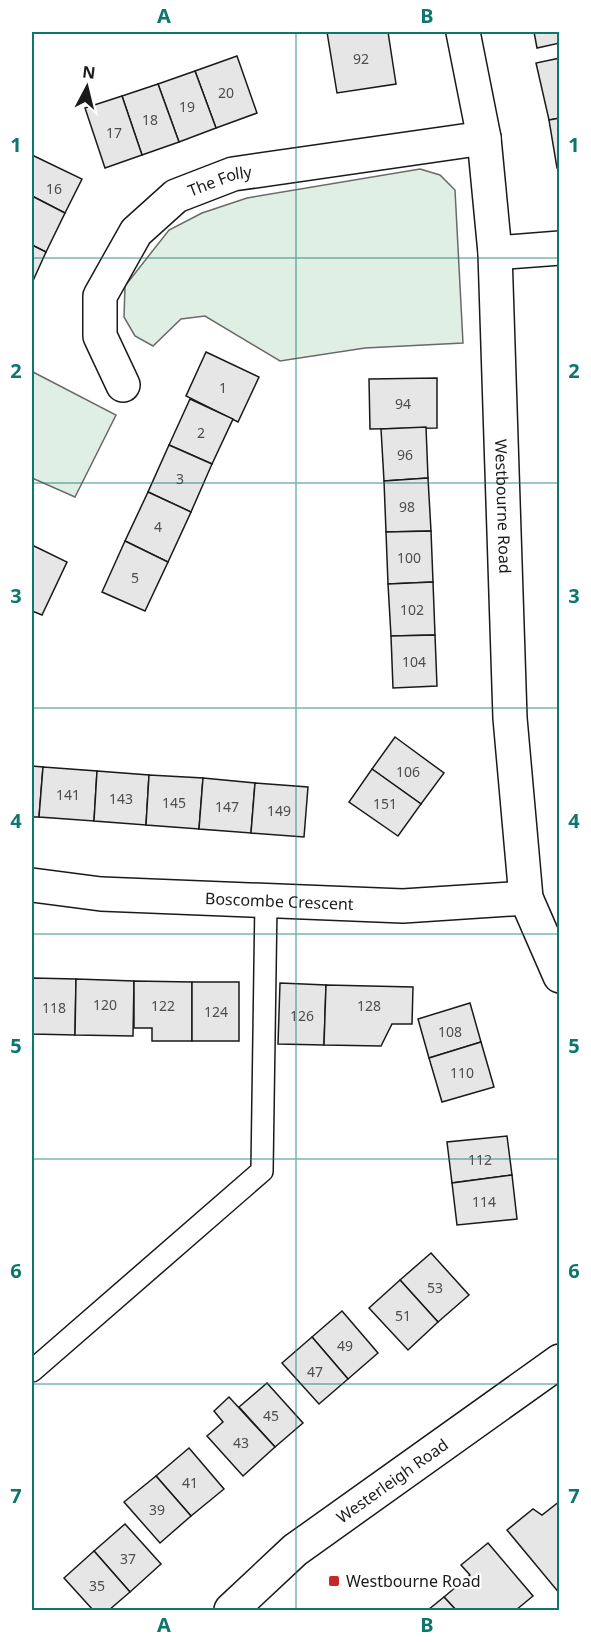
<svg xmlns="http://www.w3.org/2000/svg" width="591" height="1642" font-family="'Noto Sans',sans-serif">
	<rect width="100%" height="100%" fill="#fff"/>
	<g fill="#e0efe3" stroke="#6a6a6a" stroke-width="1.5">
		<polygon points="420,169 440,175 455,190 463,343 365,348 280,361 205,316 181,319 153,346 135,336 124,317 125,286 169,230 202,213 247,198"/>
		<polygon points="33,372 116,415 75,497 32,478"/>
	</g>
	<g fill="#e6e6e6" stroke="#1a1a1a" stroke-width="1.5">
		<polygon points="327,32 388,32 396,84 337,93"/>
		<polygon points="534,32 560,32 560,43 537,48"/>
		<polygon points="237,56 257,113 216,128 195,71"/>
		<polygon points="560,58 560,118 549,120 536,63"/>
		<polygon points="195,71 216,128 179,142 158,84"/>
		<polygon points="158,84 179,142 142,155 122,96"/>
		<polygon points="122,96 142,155 105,168 85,108"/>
		<polygon points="560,118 560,168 557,168 549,120"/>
		<polygon points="32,155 82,179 65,213 32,196"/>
		<polygon points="32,196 65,213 46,252 32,245"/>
		<polygon points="32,245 46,252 32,283"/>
		<polygon points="206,352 259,377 238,422 186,396"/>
		<polygon points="437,378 437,428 370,429 369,379"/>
		<polygon points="190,399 233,419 212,464 169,445"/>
		<polygon points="426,427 428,478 384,481 381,429"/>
		<polygon points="169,445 212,464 191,512 148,492"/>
		<polygon points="428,478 431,531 386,532 384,481"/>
		<polygon points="148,492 191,512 168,562 125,541"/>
		<polygon points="431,531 433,582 388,584 386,532"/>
		<polygon points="125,541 168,562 145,611 102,592"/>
		<polygon points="32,545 67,562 42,615 32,611"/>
		<polygon points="433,582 435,635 391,636 388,584"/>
		<polygon points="435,635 437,686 393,688 391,636"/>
		<polygon points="395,737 444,773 421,804 372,769"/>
		<polygon points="32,766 43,767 39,817 32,817"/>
		<polygon points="43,767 97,771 94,821 39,817"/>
		<polygon points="372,769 421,804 398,836 349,802"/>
		<polygon points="97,771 149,775 146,825 94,821"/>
		<polygon points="149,775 203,778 199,829 146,825"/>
		<polygon points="203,778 255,783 251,833 199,829"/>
		<polygon points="255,783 308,787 304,837 251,833"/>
		<polygon points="32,978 76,979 75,1035 32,1034"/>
		<polygon points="76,979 134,981 133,1036 75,1035"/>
		<polygon points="134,981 192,982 192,1041 152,1041 152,1028 134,1028"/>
		<rect x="192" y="982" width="47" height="59"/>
		<polygon points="280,983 326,985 324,1045 278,1044"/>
		<polygon points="326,985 413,987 412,1024 392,1024 381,1046 324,1045"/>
		<polygon points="470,1003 481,1042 429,1058 418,1019"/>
		<polygon points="481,1042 494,1087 442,1102 429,1058"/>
		<polygon points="507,1136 512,1175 452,1183 447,1142"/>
		<polygon points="512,1175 517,1219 457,1225 452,1183"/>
		<polygon points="431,1253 469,1295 438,1322 400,1280"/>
		<polygon points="400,1280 438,1322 408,1350 369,1308"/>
		<polygon points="342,1311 378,1353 348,1379 312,1337"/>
		<polygon points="312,1337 348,1379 319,1404 282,1363"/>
		<polygon points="267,1383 303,1423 275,1447 239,1407"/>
		<polygon points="229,1397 275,1447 243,1476 207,1436 223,1422 214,1411"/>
		<polygon points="189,1448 224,1489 191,1516 156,1476"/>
		<polygon points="156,1476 191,1516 160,1543 124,1502"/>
		<polygon points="560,1501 560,1594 507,1530 533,1509 542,1515"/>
		<polygon points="125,1524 161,1564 130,1592 94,1551"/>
		<polygon points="488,1543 533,1596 516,1610 456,1610 444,1597 470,1575 461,1565"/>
		<polygon points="94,1551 130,1592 109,1610 93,1610 64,1578"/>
		<polygon points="444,1597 456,1610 428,1610"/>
	</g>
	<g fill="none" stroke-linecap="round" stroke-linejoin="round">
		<defs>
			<polyline id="service" points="32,1371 262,1171 266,901"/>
			<g id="minor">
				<path id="s1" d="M463,32L484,138L495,253L510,718L526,898L560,976"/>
				<polyline points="495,253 560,248"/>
				<path id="s2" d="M123,385L100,336V296L136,232L176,196L233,174L484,138"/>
				<path id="s3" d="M32,885L101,894L403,906L526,898"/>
			</g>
			<g id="tertiary">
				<path id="s4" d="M231,1610L295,1550L560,1361"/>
			</g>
		</defs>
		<use href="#service" stroke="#1a1a1a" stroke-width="24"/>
		<use href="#minor" stroke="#1a1a1a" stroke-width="36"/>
		<use href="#tertiary" stroke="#1a1a1a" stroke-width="36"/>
		<use href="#service" stroke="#fff" stroke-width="21"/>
		<use href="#minor" stroke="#fff" stroke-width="33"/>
		<use href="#tertiary" stroke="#fff" stroke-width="33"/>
	</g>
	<path fill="none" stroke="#0f766e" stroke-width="1.5" stroke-opacity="0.55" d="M296,32V1610M32,258H560M32,483H560M32,708H560M32,934H560M32,1159H560M32,1384H560"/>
	<rect fill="#c62828" stroke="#fff" stroke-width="2" x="328" y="1575" width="12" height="12" rx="3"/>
	<g text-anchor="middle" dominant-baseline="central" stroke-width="4.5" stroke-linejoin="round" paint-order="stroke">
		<g font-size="14" fill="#4d4d4d">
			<text x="361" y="58">92</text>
			<text x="226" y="92">20</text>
			<text x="187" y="106">19</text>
			<text x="150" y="119">18</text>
			<text x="114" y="132">17</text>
			<text x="54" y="188">16</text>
			<text x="223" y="387">1</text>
			<text x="403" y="403">94</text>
			<text x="201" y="432">2</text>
			<text x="405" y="454">96</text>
			<text x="180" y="478">3</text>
			<text x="407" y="506">98</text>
			<text x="158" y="526">4</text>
			<text x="409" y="557">100</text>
			<text x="135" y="577">5</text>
			<text x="412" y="609">102</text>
			<text x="414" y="661">104</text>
			<text x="408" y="771">106</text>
			<text x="68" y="794">141</text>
			<text x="121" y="798">143</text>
			<text x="174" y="802">145</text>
			<text x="385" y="803">151</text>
			<text x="227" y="806">147</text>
			<text x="279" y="810">149</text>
			<text x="105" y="1004">120</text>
			<text x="163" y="1005">122</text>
			<text x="369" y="1005">128</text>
			<text x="54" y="1007">118</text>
			<text x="216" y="1011">124</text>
			<text x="302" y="1015">126</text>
			<text x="450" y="1031">108</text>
			<text x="462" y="1072">110</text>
			<text x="480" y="1159">112</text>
			<text x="484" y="1201">114</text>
			<text x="435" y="1287">53</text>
			<text x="403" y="1315">51</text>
			<text x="345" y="1345">49</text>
			<text x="315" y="1371">47</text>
			<text x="271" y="1415">45</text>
			<text x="241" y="1442">43</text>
			<text x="190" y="1482">41</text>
			<text x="157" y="1509">39</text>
			<text x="128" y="1558">37</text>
			<text x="97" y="1585">35</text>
		</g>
		<g font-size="16" fill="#1a1a1a" stroke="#fff">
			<text stroke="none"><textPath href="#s2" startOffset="268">The Folly</textPath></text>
			<text stroke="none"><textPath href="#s1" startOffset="477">Westbourne Road</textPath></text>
			<text stroke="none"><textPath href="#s3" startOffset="248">Boscombe Crescent</textPath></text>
			<text stroke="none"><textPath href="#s4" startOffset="207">Westerleigh Road</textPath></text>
		</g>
		<g font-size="16" fill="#1a1a1a" stroke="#fff" text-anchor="start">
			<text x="346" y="1581">Westbourne Road</text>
		</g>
	</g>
	<rect width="591" height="1642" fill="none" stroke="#ffffff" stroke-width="66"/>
	<g transform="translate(87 87) rotate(7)" stroke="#ffffff" stroke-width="4.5" paint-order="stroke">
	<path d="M0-4.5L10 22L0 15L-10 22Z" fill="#1a1a1a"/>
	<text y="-9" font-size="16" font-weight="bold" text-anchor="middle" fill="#1a1a1a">N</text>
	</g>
	<rect x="33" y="33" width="525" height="1576" fill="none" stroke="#0f766e" stroke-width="2"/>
	<g font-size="20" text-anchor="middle" font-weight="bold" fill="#0f766e">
		<text x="164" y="23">A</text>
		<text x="427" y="23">B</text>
		<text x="16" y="152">1</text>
		<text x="574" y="152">1</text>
		<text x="16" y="378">2</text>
		<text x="574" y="378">2</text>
		<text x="16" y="603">3</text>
		<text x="574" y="603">3</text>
		<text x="16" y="828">4</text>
		<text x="574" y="828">4</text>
		<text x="16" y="1053">5</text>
		<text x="574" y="1053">5</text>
		<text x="16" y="1278">6</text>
		<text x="574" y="1278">6</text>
		<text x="16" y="1503">7</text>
		<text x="574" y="1503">7</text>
		<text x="164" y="1632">A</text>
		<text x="427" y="1632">B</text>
	</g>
</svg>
